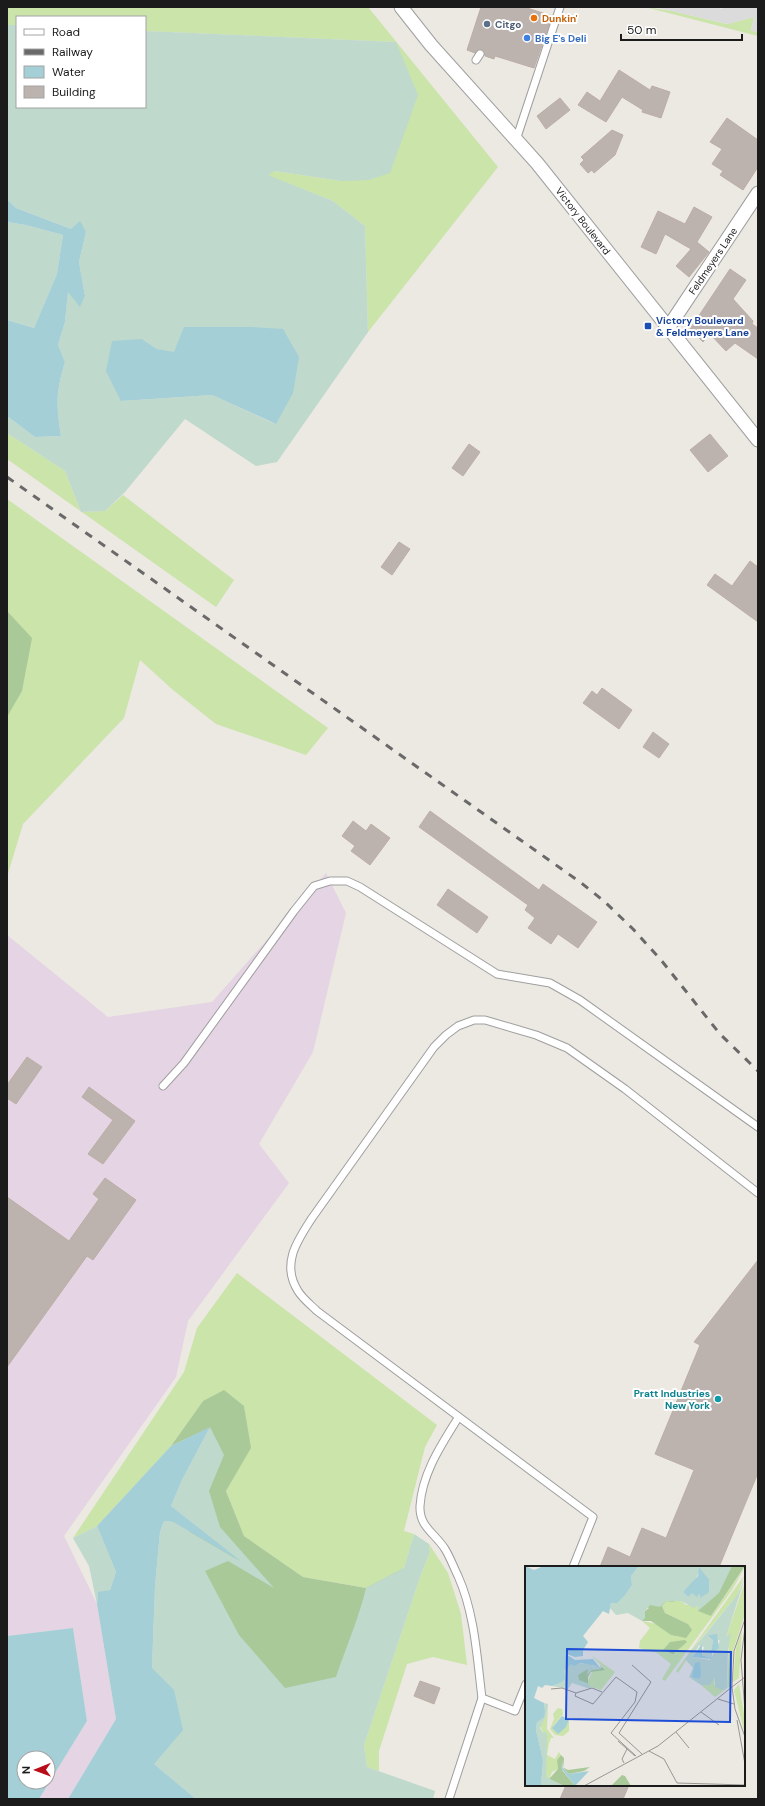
<svg xmlns="http://www.w3.org/2000/svg" width="765" height="1806" font-family="'DM Sans',sans-serif">
	<rect width="100%" height="100%" fill="#ece8e2"/>
	<polygon fill="#e5d4e3" points="326,873 346,913 313,1052 259,1144 289,1183 188,1321 176,1377 64,1536 97,1604 116,1719 68,1799 39,1799 87,1721 73,1628 7,1636 7,935 108,1017 212,1002"/>
	<g fill="#cae4aa">
		<polygon points="7,7 368,7 498,167 368,332 365,226 333,201 267,175 275,171 341,181 396,42 145,31 145,17 17,17 17,25 7,25"/>
		<polygon points="645,7 672,11 727,24 754,17 751,30 758,32 758,36"/>
		<polygon points="7,433 65,471 81,512 105,511 123,495 234,580 216,607 7,459"/>
		<polygon points="7,499 328,728 306,755 216,724 173,690 140,660 124,718 23,824 7,877"/>
		<polygon points="237,1273 437,1425 425,1447 404,1531 414,1534 404,1568 366,1588 303,1577 244,1536 226,1491 250,1448 244,1406 203,1401 171,1446 97,1526 73,1538 184,1372 197,1328"/>
		<polygon points="429,1544 448,1573 461,1614 467,1665 433,1657 407,1664 379,1751 379,1771 367,1767 364,1745 420,1577 430,1552"/>
	</g>
	<g fill="#aac999">
		<polygon points="7,611 32,638 22,691 7,717"/>
		<polygon points="224,1390 244,1406 251,1448 226,1491 244,1536 303,1577 366,1588 404,1568 330,1778 160,1532 201,1531 209,1428 171,1446 203,1401"/>
	</g>
	<g fill="#bfd9cc" fill-rule="evenodd">
		<path d="M7,25H17V107H145V31L396,42L418,95L390,173L369,180L341,181L275,171L268,175L333,201L365,226L368,332L277,462L256,466L185,419L125,492L105,511L81,512L65,471L7,433V416L35,437L61,436C56,406 56,391 65,362L58,345L65,322L68,291L80,306L85,296L79,262L86,232L71,229L16,208L7,199ZM142,339L157,349L174,353L275,424L212,395L121,401Z"/>
		<polygon points="7,222 26,225 63,235 57,274 34,328 7,320"/>
		<path d="M210,1427L224,1455L209,1491L220,1527L274,1588L228,1561L205,1571L239,1635L285,1688L336,1677C346,1647 359,1618 366,1588L404,1568L414,1534L429,1544L430,1552L420,1577L364,1745L367,1767L435,1791L433,1799H196L154,1764L152,1668L155,1586L160,1532L164,1521L173,1522L238,1560L171,1506L182,1480Z"/>
		<polygon points="97,1526 116,1572 110,1590 98,1593 97,1604 89,1566 73,1538"/>
	</g>
	<polygon fill="#dbdbdb" points="654,7 714,7 722,9 722,7 758,7 758,32 751,31 754,17 728,24"/>
	<g fill="#a4cfd7" fill-rule="evenodd">
		<path d="M7,199L16,208L71,229L80,221L86,232L79,262L85,296L80,307L68,292L65,322L58,345L65,362C56,391 56,406 61,436L35,437L7,416V320L34,328L57,274L63,235L26,225L7,222Z"/>
		<polygon points="184,327 252,327 283,329 299,357 293,393 276,424 212,395 121,401 106,371 112,341 142,339 157,349 174,352"/>
		<polygon points="210,1427 182,1480 171,1506 242,1562 173,1522 164,1521 160,1532 155,1586 152,1668 174,1690 183,1730 154,1764 196,1799 68,1799 116,1719 97,1604 98,1592 110,1590 116,1572 97,1526 171,1446"/>
		<path d="M73,1628L87,1721L39,1799H7V1636ZM24,1758H48V1782H24Z"/>
	</g>
	<g fill="#bcb3ae" stroke="#bdaea5">
		<polygon points="481,7 524,7 552,16 534,68 495,56 494,59 485,56 484,51 481,49 475,53 467,50"/>
		<polygon points="619,70 650,90 652,86 670,92 661,118 642,112 643,110 622,97 606,122 578,105 587,92 600,101"/>
		<polygon points="560,98 570,110 546,129 537,116"/>
		<polygon points="727,118 758,140 758,167 743,190 720,175 723,171 712,164 722,149 710,142"/>
		<polygon points="612,130 623,135 615,155 594,173 592,170 588,173 580,164 584,160 581,157"/>
		<polygon points="694,207 712,217 697,242 709,252 689,277 676,266 691,249 665,234 656,254 641,247 658,211 685,224"/>
		<polygon points="730,269 746,280 733,299 753,321 752,324 758,328 758,359 735,343 726,351 709,333 703,342 690,329"/>
		<polygon points="710,434 728,456 708,472 690,450"/>
		<polygon points="469,444 480,452 463,476 452,468"/>
		<polygon points="399,542 410,549 392,575 381,567"/>
		<polygon points="750,561 758,567 758,622 707,585 715,574 732,586"/>
		<polygon points="602,688 632,710 619,729 583,703 592,691 597,695"/>
		<polygon points="653,732 669,744 659,758 643,747"/>
		<polygon points="430,811 539,890 543,884 597,922 578,948 558,934 551,944 528,928 535,918 525,910 528,905 419,827"/>
		<polygon points="353,821 366,831 371,824 390,838 370,865 351,851 355,846 342,836"/>
		<polygon points="448,889 488,917 477,933 437,905"/>
		<polygon points="27,1057 42,1067 16,1104 7,1098 7,1085"/>
		<polygon points="89,1087 135,1121 103,1164 88,1154 113,1120 82,1097"/>
		<polygon points="105,1178 136,1200 93,1260 87,1256 7,1367 7,1197 69,1241 99,1199 93,1194"/>
		<polygon points="758,1260 758,1473 719,1567 600,1567 608,1547 630,1557 642,1528 666,1538 694,1470 655,1454 700,1345 694,1342"/>
		<polygon points="420,1681 440,1688 434,1704 414,1696"/>
		<polygon points="566,1785 629,1785 623,1799 560,1799"/>
	</g>
	<g fill="none" stroke-linecap="round" stroke-linejoin="round">
		<defs>
			<g id="service">
				<polyline points="476,60 480,54"/>
				<polyline points="516,140 560,7"/>
				<polyline points="163,1086 184,1063 294,911 314,886 330,881 347,881 360,887 497,974 550,983 580,1000 758,1127"/>
				<path d="M458,1418C442,1444 422,1473 420,1506C419,1527 435,1533 445,1549C450,1557 454,1568 458,1576C475,1614 477,1658 482,1698L515,1711L526,1684"/>
				<path d="M573,1567L593,1517L317,1311C311,1305 303,1299 298,1291C281,1264 297,1241 312,1218L434,1047L446,1035L458,1026L474,1020H485L536,1035L567,1048L625,1089L758,1193"/>
				<polyline points="449,1799 482,1698"/>
			</g>
			<g id="minor">
				<polyline points="401,7 431,45 537,163 758,440"/>
				<polyline points="668,328 758,193"/>
			</g>
		</defs>
		<use href="#service" stroke="#9f9f9f" stroke-width="9"/>
		<use href="#minor" stroke="#9f9f9f" stroke-width="15"/>
		<use href="#service" stroke="#fff" stroke-width="7"/>
		<use href="#minor" stroke="#fff" stroke-width="13"/>
		<polyline stroke="#696969" stroke-width="3" stroke-dasharray="8 8" stroke-linecap="butt" points="7,477 580,882 605,902 633,929 661,960 720,1034 758,1071"/>
	</g>
	<circle fill="#e8710a" stroke="#fff" stroke-width="1.5" cx="534" cy="18" r="4"/>
	<circle fill="#5c6f8a" stroke="#fff" stroke-width="1.5" cx="487" cy="24" r="4"/>
	<circle fill="#3f7fe0" stroke="#fff" stroke-width="1.5" cx="527" cy="38" r="4"/>
	<rect fill="#1a4fb4" stroke="#fff" stroke-width="1.5" x="644" y="322" width="8" height="8" rx="2"/>
	<circle fill="#0f9aa8" stroke="#fff" stroke-width="1.5" cx="718" cy="1399" r="4"/>
	<g text-anchor="middle" dominant-baseline="central" stroke-width="4" stroke-linejoin="round" paint-order="stroke">
		<g font-size="10" font-weight="bold" fill="#c56008" stroke="#fff" text-anchor="start">
			<text x="542" y="18">Dunkin'</text>
		</g>
		<g font-size="10" font-weight="bold" fill="#4e5e75" stroke="#fff" text-anchor="start">
			<text x="495" y="24">Citgo</text>
		</g>
		<g font-size="10" font-weight="bold" fill="#366cbe" stroke="#fff" text-anchor="start">
			<text x="535" y="38">Big E's Deli</text>
		</g>
		<g font-size="10" fill="#1b1b1b" stroke="#fff">
			<text transform="translate(583 221) rotate(52)">Victory Boulevard</text>
			<text transform="translate(713 261) rotate(-56)">Feldmeyers Lane</text>
		</g>
		<g font-size="10" font-weight="bold" fill="#164399" stroke="#fff" text-anchor="start">
			<text x="656" y="320">Victory Boulevard<tspan x="656" dy="12">&amp; Feldmeyers Lane</tspan></text>
		</g>
		<g font-size="10" font-weight="bold" fill="#0d838f" stroke="#fff" text-anchor="end">
			<text x="710" y="1393">Pratt Industries<tspan x="710" dy="12">New York</tspan></text>
		</g>
	</g>
	<g transform="translate(525 1566)">
		<rect width="220" height="220" fill="#ece8e2"/>
		<path d="M220,1L207,24L140,115L137,113L146,98L132,87L114,82L115,75L125,62L117,55L131,58L153,71L163,58L140,47L137,40L141,35H156L161,39L173,38L186,50ZM219,10L213,28L174,75L153,107L151,105ZM220,16V48L208,85L206,118L205,120L190,131L176,119H185L190,110L189,119L202,122L204,85L201,71ZM217,64L214,112L208,116L211,82ZM67,90L90,106L76,124L63,120L62,117L67,106L79,102ZM214,118L220,154V169L209,124ZM23,138L22,163L29,172H26L24,177L22,189L30,193L34,186L36,189L32,194L33,203L27,206L24,213L21,211V175L15,159L21,150ZM33,142L37,143L38,148L28,160L34,166L41,161L44,154V165L38,170L30,169L25,163L29,153L28,148Z" fill="#cae4aa"/>
		<path d="M182,0H220L186,50L173,45ZM131,28L150,36L141,35L137,40L140,47L163,58L167,64L161,72L146,69L126,55H117L120,45L124,42L102,30ZM160,74L162,76L148,88L138,84L145,76ZM75,99L80,104L66,106L63,111V120L45,115L55,102H76ZM36,189L39,192V202L43,204L65,201L59,205L44,208L39,203L38,194L37,204L50,220H39L24,213L33,203L32,194ZM97,209L100,210L106,220H86Z" fill="#aac999"/>
		<path d="M114,0H207L194,27L173,45V39L169,42L156,35H141L135,41L125,39L120,45V52L117,55L103,47L91,49L85,42L86,37L101,28L107,19L106,10ZM175,4L184,14L183,27L174,31L175,27H165L163,31L158,26L169,16ZM220,12L201,71L206,67L203,84L202,122L197,124L190,121V111L185,119H176L164,111L168,102L160,93L213,28ZM185,68L195,75L185,94L167,91L174,79L179,81L177,89L185,92L188,74ZM46,97L67,98V102L69,99L76,103L67,104L62,109L63,103L53,109L54,114L62,117L66,121L65,123L47,117L43,123L27,120L35,117L39,105ZM19,137L23,138L21,150L15,162L18,167L21,166L22,171L21,211L39,220L16,219L18,194L11,164L12,155L20,145Z" fill="#bfd9cc" fill-rule="evenodd"/>
		<path d="M0,0L9,4L19,0H114L106,10L107,19L101,28L92,37H86L84,48L78,45L58,70L63,76L58,84V90L50,91L39,87L50,94L68,93L76,103L69,99L64,106L68,99L55,97L49,100L46,98L39,105L40,113L35,117L27,120L20,119L17,122L13,120L9,132L19,137L20,145L19,151L12,156L11,164L18,194L16,220H0ZM174,1L184,14V26L175,32L174,27L172,31L167,27L163,31L158,26L173,10ZM192,68L194,82L187,87L186,93L167,91L177,78V89L185,92L188,74L183,69ZM175,96L176,109L174,113L167,111L170,97ZM37,150L44,154L41,161L33,168L27,162ZM38,194L37,201L44,208L64,205L50,220L36,202Z" fill="#a4cfd7"/>
		<path fill="none" stroke="#989692" stroke-width="1" d="M220,61L216,94L220,145M107,99L126,116L94,167L117,188M207,121L209,85L220,53M26,123L37,122L51,127M77,126L67,122L51,127L50,130L68,138L91,111L112,126L110,136L86,167L111,190M193,133L209,138M210,143L207,121L220,111M210,143L220,171M176,146L194,159M212,154L220,198M151,166L164,182M93,175L110,190M124,185L139,193L152,217L220,219M99,197L97,193L102,183M59,220L133,180L207,121"/>
		<path fill="#1d4ed8" fill-opacity="0.15" stroke="#1d4ed8" stroke-width="2" d="M42,83L206,86L205,156L41,153Z"/>
		<rect width="220" height="220" fill="none" stroke="#1b1b1b" stroke-width="2"/>
	</g>
	<rect width="765" height="1806" fill="none" stroke="#1b1b1b" stroke-width="16"/>
	<rect x="16" y="16" width="130" height="92" fill="#ffffff" stroke="#a4a4a4"/>
	<rect x="24" y="29" width="20" height="6" fill="#ffffff" stroke="#a4a4a4"/>
	<text x="52" y="36" font-size="12" fill="#1b1b1b">Road</text>
	<rect x="24" y="49" width="20" height="6" fill="#696969" stroke="#a4a4a4"/>
	<text x="52" y="56" font-size="12" fill="#1b1b1b">Railway</text>
	<rect x="24" y="66" width="20" height="12" fill="#a4cfd7" stroke="#a4a4a4"/>
	<text x="52" y="76" font-size="12" fill="#1b1b1b">Water</text>
	<rect x="24" y="86" width="20" height="12" fill="#bcb3ae" stroke="#a4a4a4"/>
	<text x="52" y="96" font-size="12" fill="#1b1b1b">Building</text>
	<g transform="translate(36 1770) rotate(269)"><circle r="19" fill="#ffffff" stroke="#a4a4a4"/>
	<path d="M0-3L7 15L0 10L-7 15Z" fill="#b90d18"/>
	<text y="-6" font-size="11" font-weight="bold" text-anchor="middle" fill="#1b1b1b">N</text>
	</g>
	<path d="M621 34v6h121v-6" fill="none" stroke="#1b1b1b" stroke-width="2"/>
	<text x="627" y="34" font-size="12" fill="#1b1b1b" stroke="#ffffff" stroke-width="3" paint-order="stroke">50 m</text>
</svg>
